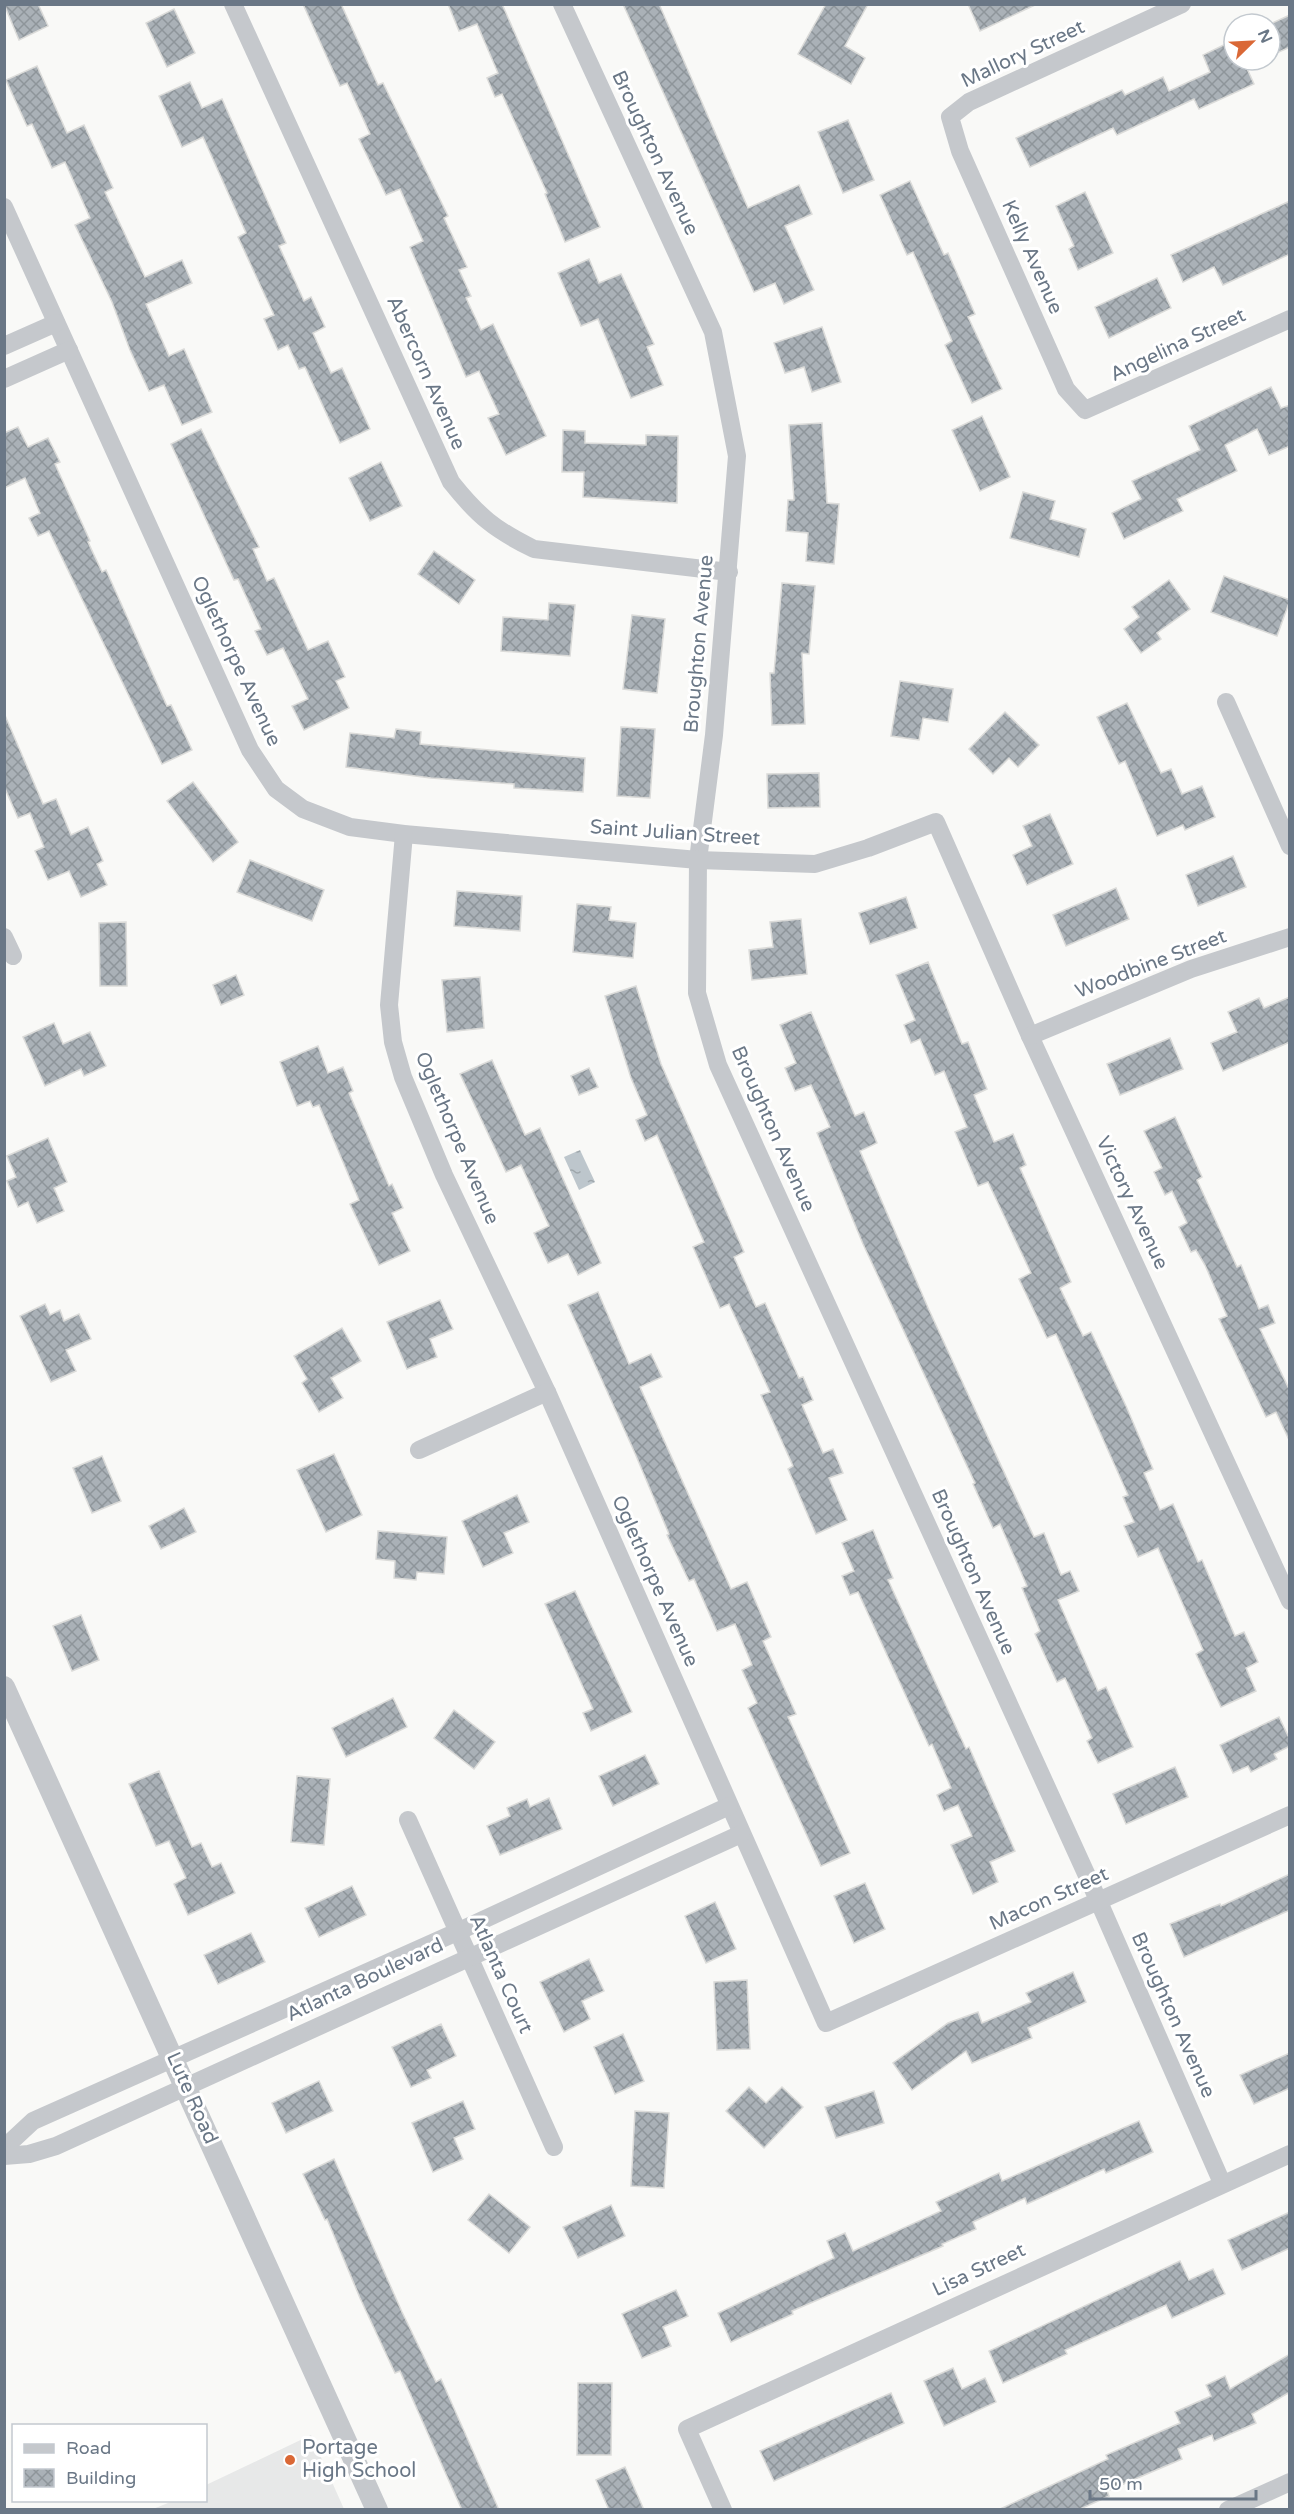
<svg xmlns="http://www.w3.org/2000/svg" width="1294" height="2514" font-family="'Varela Round',sans-serif">
	<defs>
		<pattern id="water-ripples" width="26" height="14" patternUnits="userSpaceOnUse" patternTransform="scale(1.5)"><rect width="26" height="14" fill="#bdc6cc"/><path d="M2 4q2-2 4 0t4 0M15 11q2-2 4 0t4 0" fill="none" stroke="#9ea6ab"/></pattern>
		<pattern id="building-cross-hatch" width="8" height="8" patternUnits="userSpaceOnUse" patternTransform="scale(1.5)"><rect width="8" height="8" fill="#aab1b7"/><path d="M0 0l8 8M0 8l8-8" fill="none" stroke="#8e959a"/></pattern>
	</defs>
	<rect width="100%" height="100%" fill="#f9f9f7"/>
	<polygon fill="#e7e8e8" points="311,2435 344,2509 153,2509 173,2501 206,2500 206,2485"/>
	<polygon fill="url(#water-ripples)" points="580,1150 595,1182 579,1190 564,1157"/>
	<g fill="url(#building-cross-hatch)" stroke="#dbdbd9" stroke-width="1.5">
		<polygon points="4,4 38,4 48,26 19,40"/>
		<polygon points="303,4 341,4 378,85 383,83 448,216 444,218 467,267 459,270 471,296 466,298 481,330 493,324 546,436 506,455 488,418 499,414 479,371 466,377 410,247 423,241 400,189 386,195 359,139 370,134 347,83 340,86"/>
		<polygon points="448,4 502,4 600,227 565,242 545,194 547,193 502,94 495,97 487,78 498,73 477,24 459,31"/>
		<polygon points="623,4 659,4 748,208 799,185 812,214 785,226 814,290 784,304 775,283 754,292"/>
		<polygon points="826,4 868,4 845,46 865,58 851,84 798,54"/>
		<polygon points="968,4 1037,4 980,31"/>
		<polygon points="174,9 195,53 167,67 146,23"/>
		<polygon points="1290,15 1290,47 1270,56 1270,24"/>
		<polygon points="1234,40 1234,60 1243,60 1254,84 1199,109 1194,99 1117,135 1113,128 1030,167 1016,138 1122,90 1125,95 1163,77 1169,91 1210,72 1203,55"/>
		<polygon points="37,66 67,133 84,125 113,188 105,192 145,277 182,260 192,283 146,304 169,356 184,349 212,412 182,425 164,385 149,391 130,350 112,302 75,225 90,218 65,162 52,168 32,124 27,126 6,80"/>
		<polygon points="190,82 202,108 222,99 286,243 279,246 304,301 311,297 325,327 313,333 331,373 342,368 370,429 340,443 305,367 299,369 288,345 278,350 264,319 274,315 238,237 246,233 203,137 182,147 159,96"/>
		<polygon points="848,120 874,180 843,193 818,132"/>
		<polygon points="910,181 944,255 948,253 975,314 968,317 1002,389 972,403 945,345 952,341 913,252 907,255 880,195"/>
		<polygon points="1085,192 1113,253 1078,270 1069,249 1074,246 1056,206"/>
		<polygon points="1290,201 1290,254 1223,285 1214,267 1183,282 1171,255"/>
		<polygon points="589,259 599,283 621,274 654,344 647,347 663,385 631,398 598,319 581,326 558,273"/>
		<polygon points="1157,278 1171,308 1109,338 1095,307"/>
		<polygon points="822,327 841,382 812,392 804,367 785,373 774,343"/>
		<polygon points="1271,387 1281,408 1290,405 1290,446 1269,455 1257,429 1225,445 1237,471 1177,499 1183,511 1124,539 1112,513 1141,499 1132,481 1200,450 1189,426"/>
		<polygon points="982,416 1010,477 980,491 952,430"/>
		<polygon points="822,423 827,503 839,504 834,564 806,561 808,533 786,531 788,500 794,500 789,425"/>
		<polygon points="18,427 28,447 48,438 60,462 55,464 90,541 88,542 102,572 106,570 167,706 171,705 192,750 162,764 49,531 38,536 29,518 40,513 25,478 4,488 4,433"/>
		<polygon points="201,429 259,547 253,549 267,581 274,578 308,650 328,641 345,677 336,681 349,708 304,730 292,706 308,699 283,648 267,655 255,631 261,629 238,579 234,580 171,444"/>
		<polygon points="563,430 585,431 585,443 646,445 646,435 678,436 677,503 583,497 584,472 562,472"/>
		<polygon points="381,462 402,506 370,521 349,478"/>
		<polygon points="1023,492 1055,501 1050,519 1086,529 1079,557 1010,538"/>
		<polygon points="434,551 475,580 459,604 418,574"/>
		<polygon points="1224,576 1290,600 1277,636 1211,612"/>
		<polygon points="1169,580 1190,609 1157,633 1161,639 1141,653 1124,629 1139,617 1132,607"/>
		<polygon points="782,583 815,586 809,654 802,653 805,724 772,725 770,673 774,673"/>
		<polygon points="549,603 575,605 570,656 501,651 503,617 548,620"/>
		<polygon points="632,615 665,619 657,693 623,689"/>
		<polygon points="900,681 953,689 948,722 923,718 919,740 891,736"/>
		<polygon points="1127,703 1161,773 1171,769 1182,794 1202,786 1215,817 1185,830 1183,825 1157,836 1125,761 1119,764 1097,717"/>
		<polygon points="1005,712 1039,745 1018,767 1009,758 993,774 969,749"/>
		<polygon points="4,713 43,804 56,799 71,835 88,827 103,861 97,864 107,885 81,897 69,871 48,880 35,851 44,847 30,813 18,818 4,786"/>
		<polygon points="621,727 655,729 650,798 617,796"/>
		<polygon points="396,729 421,732 420,744 585,758 583,792 514,788 514,784 431,778 346,767 350,733 394,738"/>
		<polygon points="819,773 820,807 768,808 767,774"/>
		<polygon points="193,782 238,842 213,862 167,801"/>
		<polygon points="1050,814 1073,864 1027,885 1013,855 1032,846 1023,826"/>
		<polygon points="1233,856 1246,887 1198,906 1186,875"/>
		<polygon points="250,860 324,890 312,921 237,892"/>
		<polygon points="1116,888 1129,919 1066,946 1053,915"/>
		<polygon points="457,891 522,896 520,931 454,926"/>
		<polygon points="906,897 917,928 870,944 859,913"/>
		<polygon points="577,904 611,907 609,920 636,923 633,958 573,952"/>
		<polygon points="801,919 807,974 752,980 749,950 773,947 770,922"/>
		<polygon points="126,922 127,986 100,986 99,923"/>
		<polygon points="928,962 962,1044 968,1042 987,1089 974,1095 994,1142 1013,1134 1026,1165 1020,1168 1071,1282 1060,1288 1083,1336 1091,1332 1126,1406 1153,1469 1144,1473 1160,1510 1173,1504 1198,1562 1202,1560 1235,1636 1244,1632 1258,1662 1246,1668 1256,1691 1221,1707 1196,1654 1203,1650 1158,1548 1138,1557 1124,1526 1134,1522 1123,1497 1128,1495 1056,1334 1047,1338 1019,1279 1031,1273 988,1182 978,1186 955,1132 967,1127 944,1071 935,1075 920,1039 911,1043 904,1025 915,1020 896,975"/>
		<polygon points="236,975 244,995 221,1005 213,985"/>
		<polygon points="480,977 484,1028 447,1032 442,980"/>
		<polygon points="636,986 661,1064 744,1252 734,1257 756,1307 765,1303 799,1378 803,1377 813,1400 802,1405 823,1453 833,1449 843,1473 829,1478 847,1520 816,1534 788,1469 793,1466 761,1395 770,1392 729,1304 720,1308 693,1247 704,1242 657,1135 645,1141 636,1120 647,1115 631,1078 605,996"/>
		<polygon points="1290,997 1290,1042 1223,1071 1211,1043 1237,1032 1228,1012 1259,998 1264,1008"/>
		<polygon points="811,1012 855,1116 864,1112 877,1143 860,1151 929,1310 1034,1537 1044,1533 1061,1575 1070,1571 1079,1591 1058,1600 1098,1691 1106,1687 1133,1747 1098,1763 1087,1741 1092,1738 1065,1678 1057,1682 1035,1634 1040,1631 1022,1588 1027,1586 1000,1524 993,1528 973,1484 975,1483 863,1244 817,1133 830,1127 811,1085 795,1091 785,1068 796,1063 780,1025"/>
		<polygon points="54,1023 63,1044 90,1032 106,1066 84,1076 81,1069 45,1086 23,1037"/>
		<polygon points="1170,1038 1183,1069 1120,1095 1107,1064"/>
		<polygon points="318,1046 328,1073 343,1067 353,1091 349,1093 389,1186 392,1184 403,1208 392,1213 410,1251 379,1265 350,1204 359,1200 319,1105 313,1107 310,1101 297,1106 280,1062"/>
		<polygon points="492,1060 525,1135 540,1128 601,1263 578,1275 568,1254 548,1263 534,1233 549,1226 521,1165 506,1172 460,1074"/>
		<polygon points="589,1068 598,1087 579,1095 571,1076"/>
		<polygon points="1175,1117 1202,1177 1197,1180 1237,1267 1241,1265 1259,1309 1268,1305 1275,1323 1260,1329 1290,1391 1290,1442 1276,1412 1266,1417 1219,1319 1227,1316 1205,1265 1196,1250 1191,1252 1179,1227 1187,1223 1172,1191 1165,1195 1154,1172 1162,1168 1144,1131"/>
		<polygon points="48,1138 67,1182 54,1188 64,1211 37,1223 28,1202 18,1207 7,1181 16,1177 7,1156"/>
		<polygon points="598,1292 629,1364 651,1354 662,1377 640,1387 731,1589 747,1582 771,1637 763,1641 796,1714 788,1717 850,1853 821,1866 748,1708 757,1703 742,1670 752,1665 735,1624 717,1631 694,1579 689,1581 667,1535 669,1534 634,1451 568,1305"/>
		<polygon points="440,1300 453,1329 430,1339 437,1357 407,1369 387,1322"/>
		<polygon points="45,1304 50,1315 60,1310 64,1321 79,1314 91,1339 66,1350 76,1371 51,1382 20,1316"/>
		<polygon points="342,1328 361,1361 331,1378 343,1398 319,1412 302,1383 307,1379 294,1356"/>
		<polygon points="334,1454 362,1515 326,1532 297,1470"/>
		<polygon points="102,1456 121,1501 92,1513 73,1468"/>
		<polygon points="517,1495 529,1522 504,1533 513,1553 483,1567 462,1521"/>
		<polygon points="184,1508 196,1532 161,1549 149,1526"/>
		<polygon points="873,1530 893,1578 888,1580 966,1749 969,1747 1015,1851 990,1862 998,1882 973,1894 951,1845 972,1836 958,1805 944,1811 937,1795 951,1788 932,1744 929,1746 858,1592 850,1595 842,1576 854,1571 842,1543"/>
		<polygon points="378,1531 447,1537 444,1574 417,1572 416,1580 394,1578 395,1561 376,1559"/>
		<polygon points="575,1591 632,1712 591,1731 583,1713 593,1709 545,1604"/>
		<polygon points="81,1615 99,1660 72,1671 53,1626"/>
		<polygon points="393,1698 407,1727 346,1757 332,1728"/>
		<polygon points="454,1710 495,1742 474,1769 434,1738"/>
		<polygon points="1279,1717 1290,1740 1290,1746 1274,1754 1277,1759 1251,1772 1248,1766 1233,1773 1220,1745"/>
		<polygon points="645,1755 659,1784 613,1806 599,1776"/>
		<polygon points="1175,1767 1188,1797 1126,1824 1113,1794"/>
		<polygon points="159,1771 192,1847 201,1843 212,1867 221,1863 235,1893 188,1915 174,1884 186,1878 169,1841 156,1846 129,1784"/>
		<polygon points="297,1776 330,1779 324,1845 291,1842"/>
		<polygon points="549,1798 562,1829 500,1855 487,1826 510,1816 507,1808 527,1799 530,1807"/>
		<polygon points="1290,1874 1290,1910 1184,1957 1170,1924 1220,1904 1221,1906"/>
		<polygon points="865,1883 885,1929 854,1943 834,1896"/>
		<polygon points="352,1886 366,1915 319,1937 305,1908"/>
		<polygon points="715,1902 736,1949 706,1963 685,1916"/>
		<polygon points="251,1933 265,1962 218,1984 204,1955"/>
		<polygon points="589,1959 604,1991 582,2001 590,2019 564,2032 540,1982"/>
		<polygon points="1073,1972 1086,2002 1028,2028 1032,2038 972,2063 966,2051 912,2090 893,2063 948,2023 978,2012 982,2023 1031,2002 1026,1993"/>
		<polygon points="747,1980 750,2049 717,2050 714,1982"/>
		<polygon points="441,2024 456,2056 427,2070 431,2078 411,2087 392,2047"/>
		<polygon points="623,2034 644,2081 615,2094 594,2047"/>
		<polygon points="1290,2053 1290,2088 1254,2104 1240,2075"/>
		<polygon points="319,2081 333,2111 286,2133 272,2103"/>
		<polygon points="749,2087 766,2103 782,2087 803,2107 764,2148 726,2111"/>
		<polygon points="874,2091 884,2123 836,2138 825,2107"/>
		<polygon points="463,2101 475,2129 454,2138 463,2159 433,2172 412,2123"/>
		<polygon points="635,2111 669,2113 664,2188 631,2186"/>
		<polygon points="1139,2121 1153,2152 1106,2173 1104,2169 1027,2204 1025,2198 973,2222 976,2229 942,2244 943,2246 792,2311 793,2314 731,2342 718,2313 834,2258 827,2241 845,2233 853,2251 941,2211 936,2202 999,2173 1002,2181"/>
		<polygon points="334,2159 402,2312 436,2382 441,2379 499,2510 462,2510 400,2371 395,2373 360,2298 327,2219 325,2220 303,2174"/>
		<polygon points="489,2194 530,2227 509,2253 468,2220"/>
		<polygon points="611,2205 625,2236 578,2258 563,2227"/>
		<polygon points="1290,2212 1290,2248 1242,2270 1228,2240"/>
		<polygon points="1180,2261 1189,2280 1213,2269 1225,2294 1172,2318 1166,2305 1065,2350 1067,2354 1003,2383 989,2351"/>
		<polygon points="676,2290 688,2316 663,2327 671,2346 642,2358 622,2314"/>
		<polygon points="1290,2354 1290,2392 1252,2414 1256,2423 1214,2441 1212,2435 1178,2449 1182,2459 1107,2491 1109,2496 1078,2510 998,2510 1108,2459 1106,2455 1180,2423 1175,2412 1211,2396 1206,2385 1225,2376 1230,2389"/>
		<polygon points="953,2368 962,2389 985,2378 996,2402 944,2426 924,2381"/>
		<polygon points="578,2383 612,2383 611,2455 577,2455"/>
		<polygon points="891,2393 904,2423 774,2481 760,2451"/>
		<polygon points="625,2467 644,2510 609,2510 596,2480"/>
	</g>
	<g fill="none" stroke-linecap="round" stroke-linejoin="round">
		<g stroke="#c5c8cc" stroke-width="18">
			<path d="M233,4L451,482C478,516 495,530 534,549L729,572"/>
			<polyline points="562,4 713,332 737,456 714,735 698,860 697,993 718,1065 1099,1902 1222,2183"/>
			<polyline points="1182,4 969,102 950,117 960,151 1066,389 1085,410 1290,319"/>
			<polyline points="4,207 250,750 276,789 303,809 350,827 404,834 698,860 815,864 868,848 936,822 1030,1036 1290,1601"/>
			<polyline points="4,346 56,323"/>
			<polyline points="4,379 69,350"/>
			<polyline points="1226,702 1290,846"/>
			<polyline points="404,834 389,1005 393,1042 403,1077 444,1175 547,1392 826,2023 1290,1815"/>
			<polyline points="4,937 13,956"/>
			<polyline points="1030,1036 1191,969 1290,937"/>
			<polyline points="419,1450 547,1392"/>
			<polyline points="408,1820 554,2147"/>
			<polyline points="4,2148 33,2121 457,1932 729,1806"/>
			<polyline points="4,2156 29,2154 56,2146 741,1834"/>
			<polyline points="723,2510 687,2429 1290,2154"/>
			<polyline points="1228,2510 1290,2482"/>
		</g>
		<polyline stroke="#c5c8cc" stroke-width="22" points="4,1687 377,2510"/>
	</g>
	<circle fill="#da6836" stroke="#fff" stroke-width="2" cx="290" cy="2460" r="6"/>
	<g text-anchor="middle" dominant-baseline="central" stroke-width="6" stroke-linejoin="round" paint-order="stroke">
		<g font-size="20" fill="#6a7786" stroke="#fff">
			<text transform="translate(1023 54) rotate(-25)">Mallory Street</text>
			<text transform="translate(655 153) rotate(65)">Broughton Avenue</text>
			<text transform="translate(1032 257) rotate(66)">Kelly Avenue</text>
			<text transform="translate(1178 345) rotate(-25)">Angelina Street</text>
			<text transform="translate(426 373) rotate(66)">Abercorn Avenue</text>
			<text transform="translate(699 644) rotate(-85)">Broughton Avenue</text>
			<text transform="translate(236 661) rotate(65)">Oglethorpe Avenue</text>
			<text transform="translate(675 833) rotate(4)">Saint Julian Street</text>
			<text transform="translate(1151 964) rotate(-21)">Woodbine Street</text>
			<text transform="translate(773 1129) rotate(66)">Broughton Avenue</text>
			<text transform="translate(457 1138) rotate(67)">Oglethorpe Avenue</text>
			<text transform="translate(1132 1203) rotate(65)">Victory Avenue</text>
			<text transform="translate(973 1572) rotate(66)">Broughton Avenue</text>
			<text transform="translate(655 1581) rotate(66)">Oglethorpe Avenue</text>
			<text transform="translate(1049 1899) rotate(-24)">Macon Street</text>
			<text transform="translate(501 1974) rotate(66)">Atlanta Court</text>
			<text transform="translate(365 1980) rotate(-25)">Atlanta Boulevard</text>
			<text transform="translate(1173 2015) rotate(66)">Broughton Avenue</text>
			<text transform="translate(192 2098) rotate(66)">Lute Road</text>
			<text transform="translate(979 2270) rotate(-25)">Lisa Street</text>
		</g>
		<g font-size="20" fill="#6a7786" stroke="#fff" text-anchor="start">
			<text x="302" y="2448">Portage<tspan x="302" dy="23">High School</tspan></text>
		</g>
	</g>
	<rect width="1294" height="2514" fill="none" stroke="#6a7786" stroke-width="12"/>
	<rect x="12" y="2424" width="195" height="78" fill="#ffffff" stroke="#c3c9cf" stroke-width="1.5"/>
	<rect x="24" y="2444" width="30" height="9" fill="#c5c8cc" stroke="#c3c9cf" stroke-width="1.5"/>
	<text x="66" y="2454" font-size="18" fill="#6a7786">Road</text>
	<rect x="24" y="2469" width="30" height="18" fill="url(#building-cross-hatch)" stroke="#c3c9cf" stroke-width="1.5"/>
	<text x="66" y="2484" font-size="18" fill="#6a7786">Building</text>
	<g transform="translate(1252 42) rotate(66)"><circle r="28" fill="#ffffff" stroke="#c3c9cf" stroke-width="1.5"/>
	<path d="M0-4.5L10 22L0 15L-10 22Z" fill="#da6836"/>
	<text y="-9" font-size="16" font-weight="bold" text-anchor="middle" fill="#6a7786">N</text>
	</g>
	<path d="M1090 2490v9h166v-9" fill="none" stroke="#6a7786" stroke-width="3"/>
	<text x="1099" y="2490" font-size="18" fill="#6a7786" stroke="#ffffff" stroke-width="4.5" paint-order="stroke">50 m</text>
</svg>
